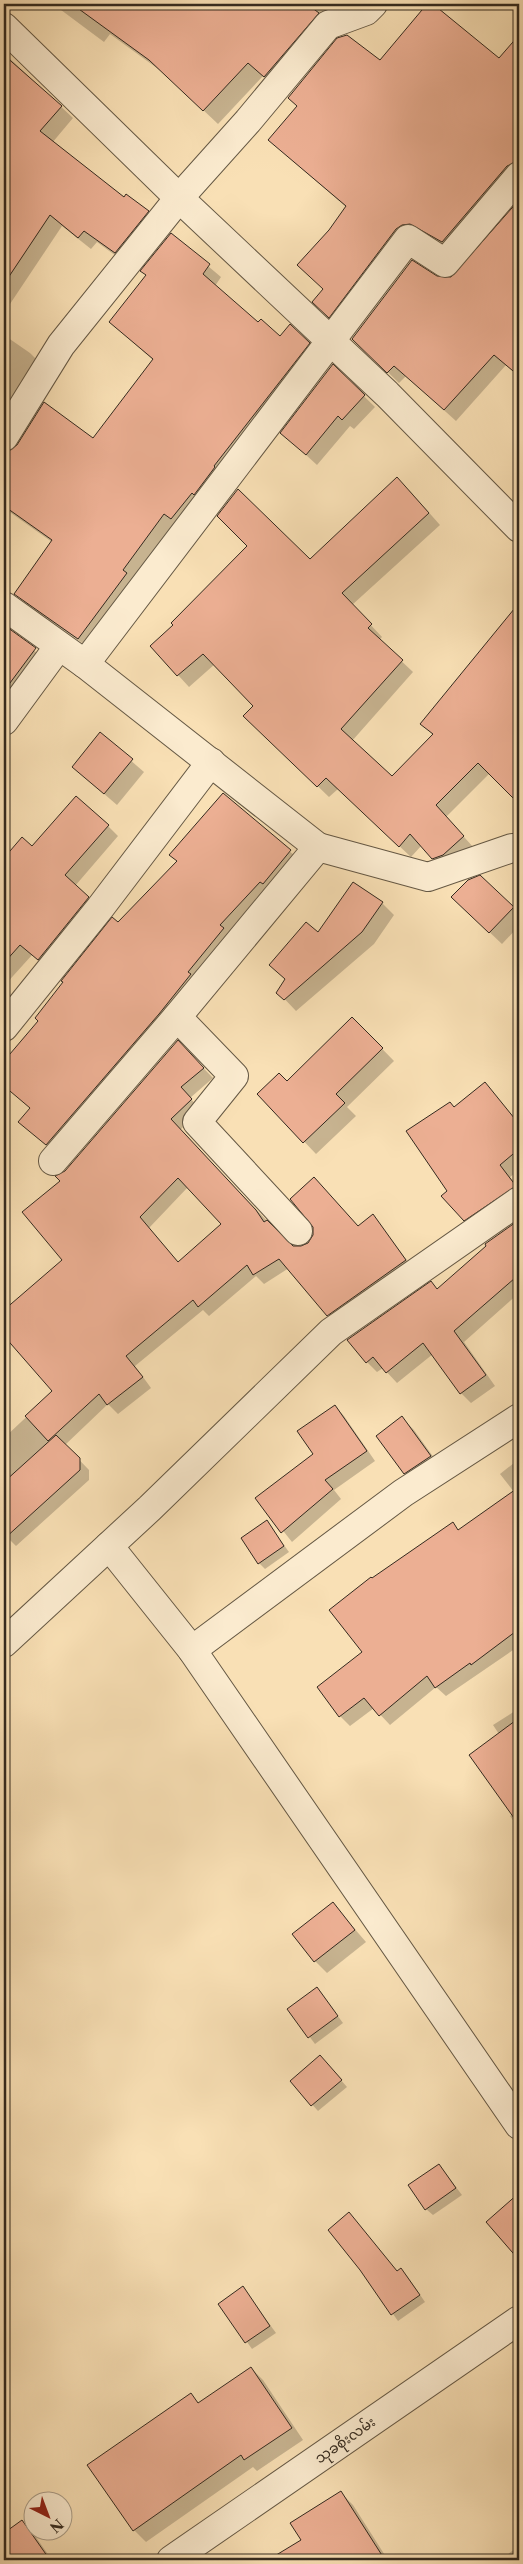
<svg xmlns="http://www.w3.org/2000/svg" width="523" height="2564" font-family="'Libre Caslon Text','Noto Sans Myanmar',serif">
	<rect width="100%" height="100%" fill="#f9e0b5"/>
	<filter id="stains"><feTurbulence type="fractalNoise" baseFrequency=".004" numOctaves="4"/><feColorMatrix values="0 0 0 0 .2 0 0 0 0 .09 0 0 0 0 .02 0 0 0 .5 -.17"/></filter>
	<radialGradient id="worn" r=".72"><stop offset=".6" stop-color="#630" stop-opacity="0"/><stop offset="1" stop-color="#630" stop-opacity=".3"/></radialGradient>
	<g fill="#0003" fill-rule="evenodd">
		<polygon points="53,4 189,4 243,50 267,26 247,4 383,4 330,29 279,90 263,76 218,124 165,74 110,34 104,42"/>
		<polygon points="428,4 431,4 499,60 514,43 519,48 519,176 454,253 429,237 341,328 325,313 324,290 330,231 346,207 269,140 380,62"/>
		<polygon points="4,53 73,118 52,143 124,199 148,212 160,223 127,264 97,242 91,249 62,226 4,313"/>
		<polygon points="519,202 519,376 506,365 456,421 406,376 399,383 365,350 443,280 451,279 458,274"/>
		<polygon points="171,235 221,277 215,286 258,324 280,337 309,343 321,355 91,649 27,605 15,593 52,542 4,508 4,454 13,452 45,403 93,440 153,360 110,322 147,276"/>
		<polygon points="4,335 30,353 41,364 4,439"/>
		<polygon points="333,366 375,407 354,429 350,426 317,465 282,433"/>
		<polygon points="519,450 519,459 515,454"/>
		<polygon points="409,490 440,525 352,605 382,637 379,640 413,672 352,741 392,778 434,736 422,724 519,605 519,802 490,773 446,817 474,848 445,870 422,845 411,857 338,789 329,797 256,727 254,706 215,664 189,687 178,675 310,561"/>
		<polygon points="4,627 46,660 4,716"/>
		<polygon points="100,734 144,772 117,805 73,767"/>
		<polygon points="223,795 301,861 57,1155 20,1122 31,1109 4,1086 4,1063 178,861"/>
		<polygon points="108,826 118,836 75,886 95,905 41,963 32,955 4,986 4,860 23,839 32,847"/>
		<polygon points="480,877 519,914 519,926 502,944 465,909"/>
		<polygon points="382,903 394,915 374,944 296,1011 278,992 286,980 271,965 318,934"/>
		<polygon points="352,1018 394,1061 347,1107 356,1116 316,1154 259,1094 287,1082"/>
		<path d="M178,1042L213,1078L190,1098L201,1110L180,1130L292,1247L301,1248L358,1227L373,1216L415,1271L337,1325L289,1268L264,1284L256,1276L209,1316L203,1310L135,1366L151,1388L118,1414L108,1404L65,1445L89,1470V1480L16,1546L4,1534V1438L54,1391L4,1334V1312L64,1260L62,1181L66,1172ZM188,1187L223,1224L179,1263L149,1228Z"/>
		<polygon points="485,1084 519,1123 519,1170 510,1177 519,1189 476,1231 464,1220 449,1192 455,1108"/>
		<polygon points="519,1221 519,1293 464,1342 495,1386 471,1403 461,1393 433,1354 397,1383 383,1368 377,1372 367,1362 438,1290 488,1246 486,1244"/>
		<polygon points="335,1406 344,1416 375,1461 334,1490 341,1499 292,1542 257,1498 315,1455"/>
		<polygon points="402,1418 414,1430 442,1469 417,1485 405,1473"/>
		<polygon points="519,1459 519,1646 446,1696 436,1687 390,1725 374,1708 350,1726 340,1716 364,1652 372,1580 453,1524 459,1531 514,1492 500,1474"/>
		<polygon points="267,1522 289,1552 265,1569 259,1563"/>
		<polygon points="515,1711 519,1715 519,1829 510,1816 513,1814 499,1734 493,1725"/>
		<polygon points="333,1904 366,1942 327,1973 315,1961"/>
		<polygon points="317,1988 343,2023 315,2044 289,2009"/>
		<polygon points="326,2063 347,2087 318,2111 292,2082"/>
		<polygon points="439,2165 462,2195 433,2215 426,2209"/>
		<polygon points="517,2196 519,2198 519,2258 515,2253"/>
		<polygon points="349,2214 398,2272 401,2269 407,2276 425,2302 398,2321 361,2269"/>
		<polygon points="243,2288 276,2333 252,2349 220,2304"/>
		<polygon points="251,2368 263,2380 303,2440 257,2471 253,2467 146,2542 134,2530 89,2466 191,2395 200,2404"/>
		<polygon points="341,2493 353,2505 388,2560 271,2560 303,2540"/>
		<polygon points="519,2501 519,2513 514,2505"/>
		<polygon points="22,2521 33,2533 52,2560 4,2560 4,2534"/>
		<polygon points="519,2546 519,2560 500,2560"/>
	</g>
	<g fill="#ecaf93" stroke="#342a1f" fill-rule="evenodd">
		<polygon points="72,4 307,4 319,13 264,77 248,63 203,111 149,60"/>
		<polygon points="427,4 433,4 499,58 519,35 519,161 507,166 442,242 410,224 402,225 396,229 329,318 312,302 323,289 297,265 329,230 346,206 268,140 297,106 288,98 337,38 347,35 380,60"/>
		<polygon points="4,55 62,106 40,131 124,197 126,194 149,211 115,253 84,231 78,238 50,215 4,284"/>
		<polygon points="519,200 519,376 494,355 444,410 394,366 387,373 352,339 412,260 437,276 451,277"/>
		<polygon points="171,233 210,264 203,274 258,322 261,319 280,336 290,324 310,343 214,466 215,467 194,495 192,493 171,519 164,514 123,570 127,573 78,639 14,594 52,540 4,506 4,453 17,445 44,402 93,438 153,359 109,322 146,275 140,271"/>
		<polygon points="333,364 365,395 342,420 338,416 306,455 280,433"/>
		<polygon points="397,477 429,513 342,593 372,624 368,628 403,660 341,729 392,776 433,734 420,724 519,603 519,804 478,763 436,805 464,836 443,855 432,859 410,834 399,847 326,778 317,787 243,716 253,706 203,654 177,676 150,646 173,625 171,623 247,546 217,516 238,489 310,559"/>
		<polygon points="4,625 36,648 4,691"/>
		<polygon points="100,732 133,759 104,794 72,767"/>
		<polygon points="223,793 291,850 263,884 260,882 220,925 224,928 188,972 191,974 159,1014 46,1145 18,1122 30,1108 4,1086 4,1061 38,1021 35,1018 63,982 61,981 112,917 118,922 177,861 169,855"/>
		<polygon points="76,796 109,825 65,875 89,897 38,960 20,945 4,963 4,858 22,837 32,846"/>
		<polygon points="480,875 514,907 489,933 451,897 468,880"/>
		<polygon points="353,882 383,902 362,932 284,1000 276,993 285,979 269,965 306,922 318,932"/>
		<polygon points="352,1017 383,1048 336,1094 345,1103 303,1143 257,1094 279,1073 287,1081"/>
		<path d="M178,1040L204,1068L181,1087L192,1099L171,1119L256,1210L264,1222L267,1220L293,1246H301L308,1243L313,1235V1227L290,1199L314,1177L358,1226L373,1214L406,1260L327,1316L279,1259L253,1275L247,1265L198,1307L193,1300L126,1356L143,1377L107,1405L99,1394L48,1441L25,1416L52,1391L4,1336V1310L62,1260L22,1212L60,1181L55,1176L65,1171ZM178,1178L221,1224L178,1262L140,1217Z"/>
		<polygon points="485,1082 519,1124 519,1149 500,1165 516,1186 464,1221 441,1196 447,1191 406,1131 450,1102 454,1107"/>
		<polygon points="519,1220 519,1283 515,1278 454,1331 486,1375 460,1394 423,1343 386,1373 373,1357 366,1363 347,1340 431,1281 437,1289 486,1246 485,1244"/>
		<polygon points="335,1405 367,1451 325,1480 333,1489 281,1533 255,1498 313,1454 297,1431"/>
		<polygon points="402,1416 431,1456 404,1474 376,1436"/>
		<polygon points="56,1435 80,1458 80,1470 4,1539 4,1482"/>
		<polygon points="519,1487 519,1629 471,1665 470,1663 435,1688 427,1676 379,1716 364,1698 339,1717 317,1687 362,1652 329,1610 371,1577 372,1578 453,1522 458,1530"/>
		<polygon points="267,1520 284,1546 258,1564 241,1538"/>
		<polygon points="519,1718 519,1825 469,1755"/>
		<polygon points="333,1902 355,1930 314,1962 292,1934"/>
		<polygon points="317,1987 338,2016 308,2038 287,2009"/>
		<polygon points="320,2055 342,2080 311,2106 290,2081"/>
		<polygon points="439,2164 456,2188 425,2210 408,2185"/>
		<polygon points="519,2193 519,2260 486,2222"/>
		<polygon points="349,2212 397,2271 401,2268 420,2295 391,2315 360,2270 328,2230"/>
		<polygon points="243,2286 270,2326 245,2343 218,2304"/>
		<polygon points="251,2367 292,2428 244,2460 241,2455 133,2531 87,2465 191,2393 198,2403"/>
		<polygon points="341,2491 385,2560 268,2560 301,2540 290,2523"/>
		<polygon points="22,2520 50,2560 4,2560 4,2533"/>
	</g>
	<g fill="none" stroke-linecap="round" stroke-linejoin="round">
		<defs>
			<g id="minor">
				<polyline points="4,27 179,198 387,394 519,528"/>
				<polyline points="4,437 61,345 179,198 248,121 328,25 366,11 373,4"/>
				<polyline points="4,606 85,664 318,847 177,1017 53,1161"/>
				<polyline points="85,664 408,239 445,263 519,176"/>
				<polyline points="4,721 59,646"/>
				<polyline points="318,847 428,877 512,848 519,848"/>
				<polyline points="177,1017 234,1076 197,1122 298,1231"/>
				<polyline points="4,1027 100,908 211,762"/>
				<polyline points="109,1546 192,1650 519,2125"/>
				<polyline points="4,1643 150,1508 331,1332 519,1201"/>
				<polyline points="192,1650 403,1493 519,1418"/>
				<polyline points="171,2560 519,2320"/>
			</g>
		</defs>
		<use href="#minor" stroke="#655844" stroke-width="30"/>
		<use href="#minor" stroke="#fbebcf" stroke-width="28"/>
	</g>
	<g text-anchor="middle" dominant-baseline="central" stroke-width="4" stroke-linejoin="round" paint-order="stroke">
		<g font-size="14" fill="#342a1f" stroke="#fbebcf">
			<text transform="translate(345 2440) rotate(-35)">သုခစိုးလမ်း</text>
		</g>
	</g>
	<rect width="523" height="2564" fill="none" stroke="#f9e0b5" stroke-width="20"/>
	<rect x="5" y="5" width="513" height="2554" fill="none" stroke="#342a1f" stroke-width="2.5"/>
	<rect x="10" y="10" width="503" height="2544" fill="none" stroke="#342a1f"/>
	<g transform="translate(48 2516) rotate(138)"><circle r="24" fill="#fbebcf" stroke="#ab9e89"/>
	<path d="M0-4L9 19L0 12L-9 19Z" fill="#8f2418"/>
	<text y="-8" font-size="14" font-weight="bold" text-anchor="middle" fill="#342a1f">N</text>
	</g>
	<rect width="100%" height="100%" filter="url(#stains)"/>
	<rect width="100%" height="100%" fill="url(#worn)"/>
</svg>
